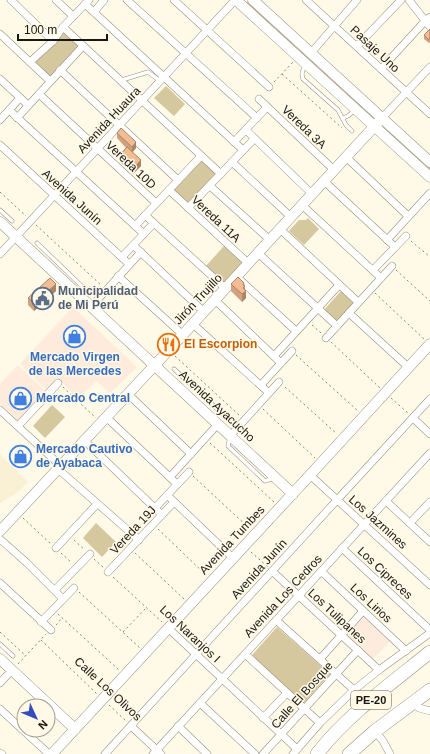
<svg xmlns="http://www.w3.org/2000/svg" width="430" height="754" font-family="Arial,sans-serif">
	<rect width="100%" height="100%" fill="#fff9e8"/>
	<g fill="#feebdb">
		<polygon points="73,307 137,367 110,393 96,381 78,398 59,380 48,391 20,364"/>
		<polygon points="18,365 46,392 19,421 0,403 0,384"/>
		<polygon points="365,616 391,640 372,660 346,635"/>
	</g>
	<polygon fill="#faf0d4" points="0,454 28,482 18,492 0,503"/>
	<g fill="#d5c79e">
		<polygon points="248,1 375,115 371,120 245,4"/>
		<polygon points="64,32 80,47 51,78 33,62"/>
		<polygon points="166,86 185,104 174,116 154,98"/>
		<polygon points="389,130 430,166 430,174 385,133"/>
		<polygon points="201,158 218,174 188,206 171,190"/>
		<polygon points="308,218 319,229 304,245 289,231 299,220 306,220"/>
		<polygon points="225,245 246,264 225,286 205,267"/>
		<polygon points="341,291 354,304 336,323 323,311"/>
		<polygon points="52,405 65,417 45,438 33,426"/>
		<polygon points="96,523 116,542 102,557 83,538"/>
		<polygon points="277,627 330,674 303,704 252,655"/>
	</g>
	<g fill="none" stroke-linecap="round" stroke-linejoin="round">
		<defs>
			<g id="lane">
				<path d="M306,66C302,70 301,73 303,79L338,110L346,125L352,131"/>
				<polyline points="122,80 148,72 160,81"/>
				<polyline points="343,118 348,116 355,110"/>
				<polyline points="0,210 12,221"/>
				<polyline points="37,243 89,293"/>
				<polyline points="174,369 229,420"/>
				<polyline points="230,437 228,446 265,481 274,478"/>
				<polyline points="0,644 13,656"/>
			</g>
			<g id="street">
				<polyline points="11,0 53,41"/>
				<polyline points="56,0 73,16"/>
				<polyline points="127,0 257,118"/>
				<polyline points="174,0 269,87"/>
				<polyline points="306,0 430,114"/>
				<polyline points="409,0 430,27"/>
				<polyline points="85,4 243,150"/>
				<polyline points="94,12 104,0"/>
				<polyline points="63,27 221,174"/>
				<polyline points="0,34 50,81"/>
				<polyline points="357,46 401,0"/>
				<polyline points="311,53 357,0"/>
				<polyline points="30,62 53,41 63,27 89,0"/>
				<polyline points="381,69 426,20 430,17"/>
				<polyline points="60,70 178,180"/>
				<polyline points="0,79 28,105"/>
				<polyline points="39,94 156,203"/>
				<polyline points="259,99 334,170"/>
				<polyline points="9,110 144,234"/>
				<polyline points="17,118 83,46"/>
				<polyline points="382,118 430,67"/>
				<polyline points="0,120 20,98"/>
				<polyline points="246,130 312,194"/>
				<polyline points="234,142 267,107"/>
				<polyline points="0,145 129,264"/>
				<polyline points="346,157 408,216"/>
				<polyline points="232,162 291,217"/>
				<polyline points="324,181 395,247"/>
				<polyline points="210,186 270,240"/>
				<polyline points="169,190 248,263"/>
				<polyline points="302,205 381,278"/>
				<polyline points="188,208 254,139"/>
				<polyline points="145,215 225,288"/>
				<polyline points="135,226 201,156"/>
				<polyline points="280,229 358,302"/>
				<polyline points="387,240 430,193"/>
				<polyline points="133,245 204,312"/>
				<polyline points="258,253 337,326"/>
				<polyline points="0,254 235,0"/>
				<polyline points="122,257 154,223"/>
				<polyline points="373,270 406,236"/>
				<polyline points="118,276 183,335"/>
				<polyline points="238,278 296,331"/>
				<polyline points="215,300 281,363"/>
				<polyline points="91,307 141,252"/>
				<polyline points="349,313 408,367"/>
				<polyline points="193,324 269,393"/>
				<polyline points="326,338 392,266"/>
				<polyline points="274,356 339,285"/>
				<polyline points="261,385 292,351"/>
				<polyline points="128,394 191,454"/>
				<polyline points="0,410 61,466"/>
				<polyline points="106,417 177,484"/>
				<polyline points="413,418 430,434"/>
				<polyline points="18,426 58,383"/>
				<polyline points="230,436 279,382"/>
				<polyline points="85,441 162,515"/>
				<polyline points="58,469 139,540"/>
				<polyline points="310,475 430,585"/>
				<polyline points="170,477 218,424"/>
				<polyline points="167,495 233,558"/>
				<polyline points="386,501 430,542"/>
				<polyline points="155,508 189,472"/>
				<polyline points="410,523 430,502"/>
				<polyline points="0,539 27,563 63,599"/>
				<polyline points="56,548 97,504"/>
				<polyline points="342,548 430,630"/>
				<polyline points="272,571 379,670"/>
				<polyline points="321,571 406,651"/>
				<polyline points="108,572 174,502"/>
				<polyline points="0,583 51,630"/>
				<polyline points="55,590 90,554"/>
				<polyline points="276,620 354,690"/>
				<polyline points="41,622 74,588"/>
				<polyline points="168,628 297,749"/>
				<polyline points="245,654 320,723"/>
				<polyline points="320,659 363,611"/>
				<polyline points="0,683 12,670"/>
				<polyline points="200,703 255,754"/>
				<polyline points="413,703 419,708 430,711"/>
				<polyline points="0,709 49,754"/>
				<polyline points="263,718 287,693"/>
				<polyline points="131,726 161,754"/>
				<polyline points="178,726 207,754"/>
				<polyline points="375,731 383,741 390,754"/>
				<polyline points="0,753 2,754"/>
				<polyline points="105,754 337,500 430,399"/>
				<polyline points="153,754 430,453"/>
				<polyline points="263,754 358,650"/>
				<polyline points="293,754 320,723 354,690 379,670 430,633"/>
			</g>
			<g id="secondary">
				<polyline points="236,0 430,177"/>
				<polyline points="253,0 430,162"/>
				<polyline points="0,222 293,494"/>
				<polyline points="0,531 154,366 382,118"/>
				<polyline points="0,659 75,729"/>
				<polyline points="52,754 310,475 430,344"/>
			</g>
			<g id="highway">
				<path d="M317,754C347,715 392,683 430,652"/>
				<polyline points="349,754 375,731 430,690"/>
			</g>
		</defs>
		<use href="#lane" stroke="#96907d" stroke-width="4.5"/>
		<use href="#street" stroke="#96907d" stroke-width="8"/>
		<use href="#secondary" stroke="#96907d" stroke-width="11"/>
		<use href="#highway" stroke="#96907d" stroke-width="14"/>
		<g stroke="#888579" stroke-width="1" stroke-dasharray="2 3" stroke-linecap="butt">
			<polyline points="282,74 342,128"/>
			<polyline points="274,82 293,62"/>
			<polyline points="0,192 26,216"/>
			<polyline points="36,225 101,285"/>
			<polyline points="411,241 430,257"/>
			<polyline points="396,270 430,301"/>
			<polyline points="375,293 424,339"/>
			<polyline points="312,325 321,333"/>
			<polyline points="331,342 380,388"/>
			<polyline points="296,355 358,411"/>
			<polyline points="175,356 240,416"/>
			<polyline points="63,387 96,418"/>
			<polyline points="285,387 337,434"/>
			<polyline points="391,398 408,413"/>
			<polyline points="263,409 315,458"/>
			<polyline points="210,443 274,502"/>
			<polyline points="193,476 249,528"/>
			<polyline points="23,518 51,544"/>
			<polyline points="158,529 206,575"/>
			<polyline points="74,540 85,550"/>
			<polyline points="251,552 268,567"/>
			<polyline points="61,553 72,563"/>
			<polyline points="135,553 184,599"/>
			<polyline points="94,559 104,568"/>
			<polyline points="113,577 162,622"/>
			<polyline points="79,592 140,648"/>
			<polyline points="58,614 119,670"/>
			<polyline points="56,625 62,618"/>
			<polyline points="0,632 26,656"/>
			<polyline points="123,632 146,608"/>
			<polyline points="41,640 97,694"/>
			<polyline points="18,664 46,634"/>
			<polyline points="109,705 126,721"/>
		</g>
		<use href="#lane" stroke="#fff" stroke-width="3.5"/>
		<use href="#street" stroke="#fff" stroke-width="7"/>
		<use href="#secondary" stroke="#fff" stroke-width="10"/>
		<use href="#highway" stroke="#fff" stroke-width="13"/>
	</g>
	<g fill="#d2a27e">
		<polygon points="430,30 430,42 429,43 424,39 424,35"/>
		<polygon points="117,133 136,148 132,152 141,166 133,174 119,161 119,156 126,148 117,138"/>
		<polygon points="244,283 246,298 242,302 231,291 231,284"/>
		<polygon points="56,291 34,311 28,305 28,298"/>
	</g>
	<g fill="#ab8467">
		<polygon points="136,142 136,148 132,153 132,147"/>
		<polygon points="141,160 141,166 133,174 133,169"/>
		<polygon points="244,283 245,292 246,291 246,298 242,302 243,285"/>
		<polygon points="56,284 56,291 34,311 34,303"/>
	</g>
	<g fill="#f4bc93" stroke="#ab8467">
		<polygon points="430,29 430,38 429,40 424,35"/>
		<polygon points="121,128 136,142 132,147 117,133"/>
		<polygon points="127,147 141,160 133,169 119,156"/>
		<polygon points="238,277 244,283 243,285 245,286 243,288 246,291 242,294 231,284"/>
		<polygon points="50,278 56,284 34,303 28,298"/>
	</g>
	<defs>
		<symbol id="civic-ring" viewBox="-11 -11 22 22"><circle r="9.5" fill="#fff9e8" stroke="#5c6f8a" stroke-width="1.5"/><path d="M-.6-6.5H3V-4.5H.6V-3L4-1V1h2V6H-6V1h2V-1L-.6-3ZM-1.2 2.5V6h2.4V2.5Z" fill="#5c6f8a"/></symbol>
		<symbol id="shop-ring" viewBox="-11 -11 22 22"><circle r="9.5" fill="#fff9e8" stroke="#3f7fe0" stroke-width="1.5"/><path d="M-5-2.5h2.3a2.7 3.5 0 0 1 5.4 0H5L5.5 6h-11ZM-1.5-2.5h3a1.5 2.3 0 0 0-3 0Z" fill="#3f7fe0"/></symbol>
		<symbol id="restaurant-ring" viewBox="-11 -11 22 22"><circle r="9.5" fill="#fff9e8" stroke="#e8710a" stroke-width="1.5"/><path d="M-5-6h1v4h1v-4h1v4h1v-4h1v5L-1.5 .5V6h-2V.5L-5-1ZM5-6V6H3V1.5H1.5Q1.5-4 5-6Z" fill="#e8710a"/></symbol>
	</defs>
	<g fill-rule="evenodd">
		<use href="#civic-ring" x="30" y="286" width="25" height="25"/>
		<use href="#shop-ring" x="62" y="324" width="25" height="25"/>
		<use href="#restaurant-ring" x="156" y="332" width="25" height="25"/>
		<use href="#shop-ring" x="8" y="386" width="25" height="25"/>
		<use href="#shop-ring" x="8" y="444" width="25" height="25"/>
	</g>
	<g text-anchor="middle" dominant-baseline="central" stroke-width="3" stroke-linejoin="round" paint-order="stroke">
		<rect fill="#fff9e8" stroke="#5d5a50" stroke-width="1" x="351" y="691" width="40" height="18" rx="3"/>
		<g font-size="11" font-weight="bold" fill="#18160f">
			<text x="371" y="700">PE-20</text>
		</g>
		<g font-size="12" fill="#18160f" stroke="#fff9e8">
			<text transform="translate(375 49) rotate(43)">Pasaje Uno</text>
			<text transform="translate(109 120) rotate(-47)">Avenida Huaura</text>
			<text transform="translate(304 127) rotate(44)">Vereda 3A</text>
			<text transform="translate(131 165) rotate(43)">Vereda 10D</text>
			<text transform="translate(72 197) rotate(42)">Avenida Junín</text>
			<text transform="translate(216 219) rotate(43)">Vereda 11A</text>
			<text transform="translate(198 299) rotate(-47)">Jirón Trujillo</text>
			<text transform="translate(217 406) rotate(43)">Avenida Ayacucho</text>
			<text transform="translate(378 522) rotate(42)">Los Jazmines</text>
			<text transform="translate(133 530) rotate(-47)">Vereda 19J</text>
			<text transform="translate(232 540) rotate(-47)">Avenida Tumbes</text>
			<text transform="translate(259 569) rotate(-48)">Avenida Junín</text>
			<text transform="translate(385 573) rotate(43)">Los Cipreces</text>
			<text transform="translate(283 596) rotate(-47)">Avenida Los Cedros</text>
			<text transform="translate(371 603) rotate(43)">Los Lirios</text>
			<text transform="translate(337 616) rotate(43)">Los Tulipanes</text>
			<text transform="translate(190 634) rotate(43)">Los Naranjos I</text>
			<text transform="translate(108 689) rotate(43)">Calle Los Olivos</text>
			<text transform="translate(302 695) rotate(-48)">Calle El Bosque</text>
		</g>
		<g font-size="12" font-weight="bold" fill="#4e5e75" stroke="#fff9e8" text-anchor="start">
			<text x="58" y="291">Municipalidad<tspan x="58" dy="14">de Mi Perú</tspan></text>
		</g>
		<g font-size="12" font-weight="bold" fill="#c56008" stroke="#fff9e8" text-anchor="start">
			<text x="184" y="344">El Escorpion</text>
		</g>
		<g font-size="12" font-weight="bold" fill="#366cbe" stroke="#fff9e8" text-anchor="start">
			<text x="75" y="357" text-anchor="middle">Mercado Virgen<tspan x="75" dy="14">de las Mercedes</tspan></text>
			<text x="36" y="398">Mercado Central</text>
			<text x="36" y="449">Mercado Cautivo<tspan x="36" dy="14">de Ayabaca</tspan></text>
		</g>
	</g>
	<g transform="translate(36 718) rotate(134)"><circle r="19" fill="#fff9e8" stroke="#a39e91"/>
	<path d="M0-3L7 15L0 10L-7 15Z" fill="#354cbe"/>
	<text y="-6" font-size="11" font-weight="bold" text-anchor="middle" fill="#18160f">N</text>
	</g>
	<path d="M18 34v6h89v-6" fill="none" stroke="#18160f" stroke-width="2"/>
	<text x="24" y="34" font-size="12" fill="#18160f" stroke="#fff9e8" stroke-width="3" paint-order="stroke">100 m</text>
</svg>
